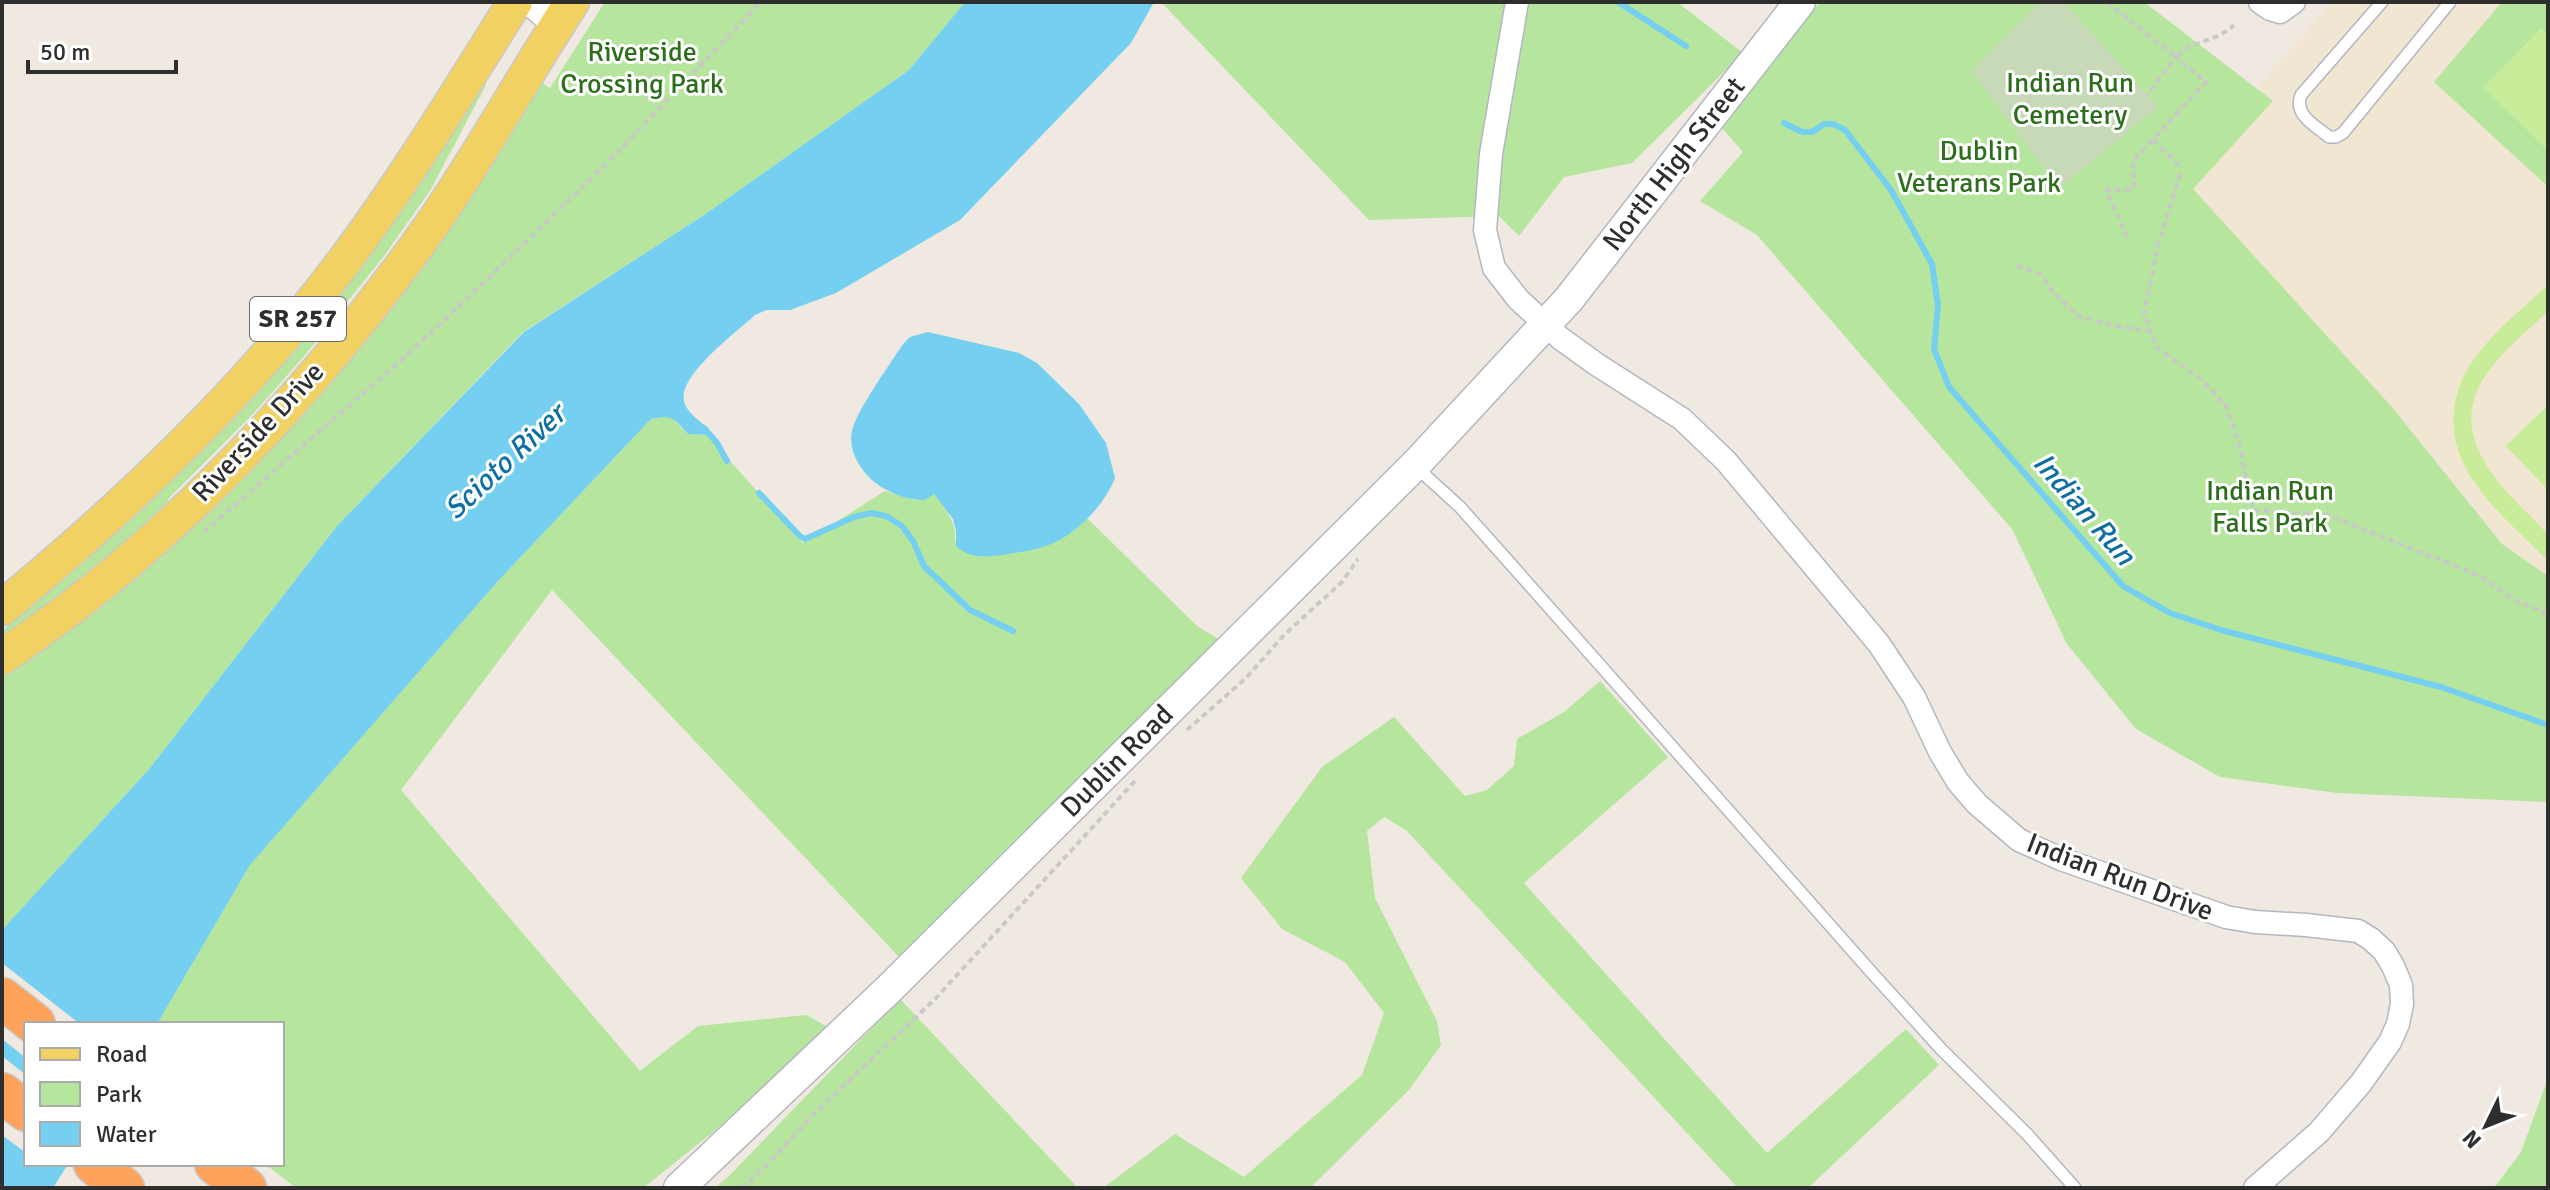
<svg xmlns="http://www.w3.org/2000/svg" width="2550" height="1190" font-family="Signika,sans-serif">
	<rect width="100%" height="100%" fill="#efe9e1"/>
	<polygon fill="#f0e6d1" points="2333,2 2548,2 2548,576 2502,544 2391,406 2193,189 2272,101 2256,87"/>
	<g fill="#b6e59e">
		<polygon points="605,2 965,2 909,70 707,213 523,332 337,526 150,768 2,930 2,671 149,561 537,80 550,88"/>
		<polygon points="1161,2 1677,2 1743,53 1632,163 1564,177 1519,236 1499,216 1369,220"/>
		<polygon points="1820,2 2144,2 2273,101 2193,189 2391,406 2502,544 2548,576 2548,802 2337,793 2220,777 2136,729 2067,644 2012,529 1757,235 1700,201 1743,152 1722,128"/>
		<polygon points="2502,2 2548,2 2548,35 2541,29 2484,87 2548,150 2548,181 2545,184 2434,82"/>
		<polygon points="478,81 486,85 431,189 384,256 305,355 254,413 170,497 153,523 2,644 2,631 48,590"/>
		<path d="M664,416L672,418L688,434L707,435L803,543L885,491L915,500L934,494C945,509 957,521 955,542L1079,526L1087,518L1197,626L1219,639L900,958L552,590L401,790L640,1071L698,1026L806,1015L830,1028L761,1094L643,1188H296L265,1164H282V1024H157L250,865L499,580L651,419Z"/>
		<polygon points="1600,681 1668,757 1524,883 1767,1153 1906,1029 1939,1065 1808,1188 1738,1188 1406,830 1384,817 1367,831 1375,898 1437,1021 1441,1045 1409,1090 1310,1188 1103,1188 1175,1134 1244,1177 1362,1075 1384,1013 1345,962 1282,929 1241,878 1322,767 1394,717 1465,796 1487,790 1514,766 1517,739 1564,712"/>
		<polygon points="900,999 1078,1188 715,1188 730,1175"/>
		<polygon points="2548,1078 2548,1188 2494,1188 2521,1152"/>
	</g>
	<polygon fill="#c8d9b8" points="2040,2 2064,2 2158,107 2059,188 1971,71"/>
	<g fill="#c9ec9a">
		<polygon points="2541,28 2548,35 2548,150 2484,87"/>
		<path d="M2548,285V311C2529,330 2507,347 2491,368C2438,435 2504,489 2548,534V561C2506,518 2443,472 2455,404C2458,388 2464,372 2474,359C2494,331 2523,308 2548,285Z"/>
		<polygon points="2548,405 2548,490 2506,446"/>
	</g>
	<g fill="#75cff0">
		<path d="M965,2H1154L1131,43L960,220L836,293L790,310H766L755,315C738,331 678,375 684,401C686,412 701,422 709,429L707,435L688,434C675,419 672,414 651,419L499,580L250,865L157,1024H26V1164H68L53,1188H2V930L150,768L337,526L524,332L707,213L909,70Z"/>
		<path d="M928,332L1019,353L1037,363L1079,404L1106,443L1115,478C1104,506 1075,536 1046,546C1032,551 1017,552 1003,555C985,557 970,559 956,546V531L953,519L934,494L925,500C906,500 888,493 873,481C859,468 848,450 852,431C856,411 891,363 903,344L910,337Z"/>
	</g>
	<g fill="#efe9e1">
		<polygon points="2,963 80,1024 26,1024 26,1058 2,1039"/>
		<polygon points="2,1056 26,1075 26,1153 2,1135"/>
	</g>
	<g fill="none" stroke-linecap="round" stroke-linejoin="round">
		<g stroke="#75cff0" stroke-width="6">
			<polyline points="1618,2 1686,46"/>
			<polyline points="1784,123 1802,132 1812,132 1824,124 1833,124 1845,130 1891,190 1932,264 1938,306 1934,349 1949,387 2123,586 2170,613 2221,630 2441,687 2548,725"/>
			<polyline points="704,428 717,443 727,461"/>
			<polyline points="759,493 800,536 805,539 854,517 871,513 886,516 902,526 913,541 924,566 970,610 1013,631"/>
		</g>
		<defs>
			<g id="service">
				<path d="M2382,2L2301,95C2293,115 2316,126 2329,137H2336L2343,133L2450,2"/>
				<polyline points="1418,463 1427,477 1460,507 1516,570 1873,974 1941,1049 2027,1134 2075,1188"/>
			</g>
			<g id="minor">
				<polyline points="1517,2 1491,154 1485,230 1494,268 1518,299 1560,338 1596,364 1682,419 1726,461 1879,644 1914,697 1940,752 1958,782 1977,804 2019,840 2061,859 2226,917 2255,922 2306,925 2358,931 2371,939 2384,951 2393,966 2401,985 2402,1004 2398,1024 2390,1042 2361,1083 2319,1132 2255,1188"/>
				<polyline points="2260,2 2270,9 2280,12 2294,2"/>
			</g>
			<polyline id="tertiary" points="531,2 557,24"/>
			<polyline id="secondary" points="679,1188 890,988 1417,463 1569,299 1800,2"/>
			<g id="primary">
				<path d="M2,608C126,506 245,393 342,264C405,180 459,91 515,2"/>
				<path d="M2,657C164,549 301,404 416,247C473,169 519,83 572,2"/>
			</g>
			<g id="motorway">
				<polyline points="2,998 35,1024"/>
				<polyline points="2,1093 26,1111"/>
				<polyline points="94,1164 124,1188"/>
				<polyline points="215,1164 246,1188"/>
			</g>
		</defs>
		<use href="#service" stroke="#b4b7c1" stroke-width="14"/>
		<use href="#minor" stroke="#b4b7c1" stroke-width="25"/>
		<use href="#tertiary" stroke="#b4b7c1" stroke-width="31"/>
		<use href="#secondary" stroke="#b4b7c1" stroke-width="33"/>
		<use href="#primary" stroke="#c9c9c9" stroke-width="37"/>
		<use href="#motorway" stroke="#c9c9c9" stroke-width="43"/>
		<g stroke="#c9c9c9" stroke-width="4" stroke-dasharray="6 4" stroke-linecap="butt">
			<path d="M2107,2L2176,57C2195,38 2213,44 2234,25"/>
			<polyline points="2153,140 2182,168"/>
			<polyline points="2180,174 2159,242 2144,313 2156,347 2203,381 2226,406 2238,440 2253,510 2328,515 2480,576 2514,600 2548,614"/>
			<polyline points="2127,237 2106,190 2134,189 2133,161 2206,82 2176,57 2147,95"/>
			<polyline points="2017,266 2040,274 2053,292 2078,316 2115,326 2150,331"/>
			<polyline points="204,532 406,356 501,266 606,164 761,2"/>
			<polyline points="1187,730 1245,679 1284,635 1342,582 1358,559"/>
			<polyline points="742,1188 768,1164 814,1114 935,999 1135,781"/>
		</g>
		<use href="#service" stroke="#fff" stroke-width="11"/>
		<use href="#minor" stroke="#fff" stroke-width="22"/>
		<use href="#tertiary" stroke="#fff" stroke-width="28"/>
		<use href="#secondary" stroke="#fff" stroke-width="30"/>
		<use href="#primary" stroke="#f2d163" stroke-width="34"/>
		<use href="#motorway" stroke="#ffa35c" stroke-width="40"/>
	</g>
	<g text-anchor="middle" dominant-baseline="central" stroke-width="6" stroke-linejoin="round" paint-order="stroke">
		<rect fill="#fff" stroke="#6d6d6d" stroke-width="2" x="250" y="297" width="96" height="44" rx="6"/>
		<g font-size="26" font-weight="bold" fill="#2e2e2e">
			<text x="298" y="319">SR 257</text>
		</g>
		<g font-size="28" fill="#2c6e1b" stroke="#fff">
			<text x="642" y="52">Riverside<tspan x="642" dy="32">Crossing Park</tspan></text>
			<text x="2070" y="83">Indian Run<tspan x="2070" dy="32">Cemetery</tspan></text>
			<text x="1979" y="151">Dublin<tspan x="1979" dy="32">Veterans Park</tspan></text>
			<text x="2270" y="491">Indian Run<tspan x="2270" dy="32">Falls Park</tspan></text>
		</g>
		<g font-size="28" fill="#2e2e2e" stroke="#fff">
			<text transform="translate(1674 164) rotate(-52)">North High Street</text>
			<text transform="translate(258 432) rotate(-47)">Riverside Drive</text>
			<text transform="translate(1117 761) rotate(-45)">Dublin Road</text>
			<text transform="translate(2120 877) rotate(21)">Indian Run Drive</text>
		</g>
		<g font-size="30" font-style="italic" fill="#0d6fa3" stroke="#fff">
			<text transform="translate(505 462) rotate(-43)">Scioto River</text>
			<text transform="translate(2084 509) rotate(49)">Indian Run</text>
		</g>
	</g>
	<rect width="2550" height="1190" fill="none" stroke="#2e2e2e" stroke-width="8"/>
	<rect x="24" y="1022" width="260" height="144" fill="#ffffff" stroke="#ababab" stroke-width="2"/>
	<rect x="40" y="1048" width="40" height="12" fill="#f2d163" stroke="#ababab" stroke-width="2"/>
	<text x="96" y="1062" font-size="24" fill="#2e2e2e">Road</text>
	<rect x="40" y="1082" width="40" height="24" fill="#b6e59e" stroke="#ababab" stroke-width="2"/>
	<text x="96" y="1102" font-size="24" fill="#2e2e2e">Park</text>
	<rect x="40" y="1122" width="40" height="24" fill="#75cff0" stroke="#ababab" stroke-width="2"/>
	<text x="96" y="1142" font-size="24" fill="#2e2e2e">Water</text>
	<g transform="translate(2486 1126) rotate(227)" stroke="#ffffff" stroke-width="6" paint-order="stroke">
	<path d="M0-6L14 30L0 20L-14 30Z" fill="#2e2e2e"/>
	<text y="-12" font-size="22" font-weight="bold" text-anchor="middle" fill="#2e2e2e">N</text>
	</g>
	<path d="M28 60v12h148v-12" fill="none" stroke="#2e2e2e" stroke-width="4"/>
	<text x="40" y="60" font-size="24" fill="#2e2e2e" stroke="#ffffff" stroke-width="6" paint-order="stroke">50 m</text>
</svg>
